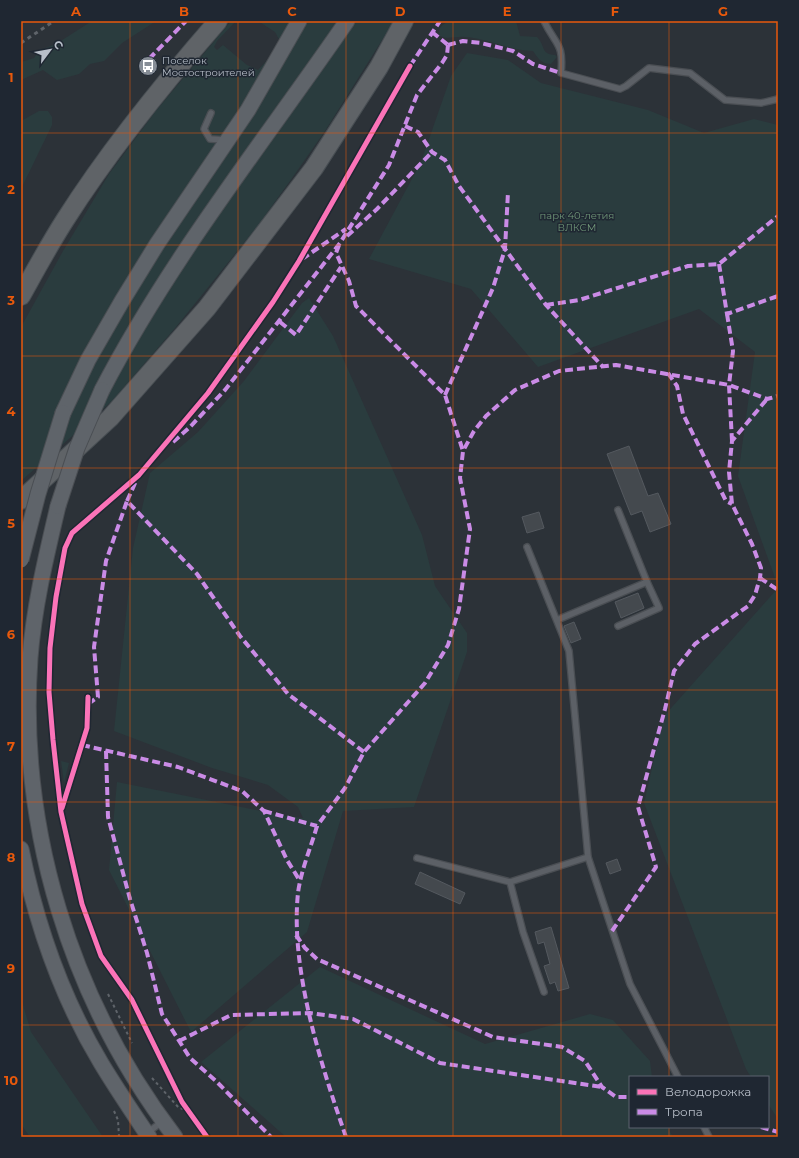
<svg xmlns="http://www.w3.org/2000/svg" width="799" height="1158" font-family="Montserrat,sans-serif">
	<rect width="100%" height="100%" fill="#2c3238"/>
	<g fill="#2a3c3e">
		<polygon points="92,21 156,21 122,43 104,61 90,64 79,74 57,80 43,70 21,80 21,62 34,58 40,50 56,44"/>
		<polygon points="231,21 236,21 217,41 214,47 217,50 223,45 247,65 258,70 277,50 280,41 275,32 258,21 394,21 325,131 290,181 256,228 176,327 112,401 21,481 21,327 63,251 109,174 155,112"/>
		<path d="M449,21H516L520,36L537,37C546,46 540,54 555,55L557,57L551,64C541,64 538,58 533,51C509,51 488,38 465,37C456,36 449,40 440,36C437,28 442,25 449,21Z"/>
		<polygon points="467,53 508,60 541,83 648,110 704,133 754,119 778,125 778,586 738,476 755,352 699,309 538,367 471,289 369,259 421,162 451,76"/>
		<polygon points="39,111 48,111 52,117 52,125 21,189 21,121"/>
		<polygon points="309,298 333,336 422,535 435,586 467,633 467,652 414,807 343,811 307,932 191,1032 109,870 117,782 286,816 303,818 298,807 268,785 212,768 114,731 133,548 150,473 198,432 244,381 302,303"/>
		<polygon points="778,588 778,1119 768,1104 768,1077 751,1077 746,1069 644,803 664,716"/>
		<polygon points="61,761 69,763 64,783"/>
		<polygon points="320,967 485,1044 590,1014 613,1020 650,1061 652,1077 630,1077 630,1127 667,1127 673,1137 286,1137 201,1062"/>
		<polygon points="21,998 31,1032 103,1137 30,1137 21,1124"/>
	</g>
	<g fill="#44494e" stroke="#54595f">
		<polygon points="629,446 648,496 658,493 671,524 650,532 642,511 631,515 607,454"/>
		<polygon points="539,512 544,528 527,533 522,517"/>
		<polygon points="638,593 644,608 621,618 615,602"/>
		<polygon points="574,622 581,639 571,643 564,626"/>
		<polygon points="617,859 621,870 610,874 606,863"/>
		<polygon points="420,872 465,893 460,904 415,884"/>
		<polygon points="551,927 569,988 558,991 555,982 550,984 544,966 550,964 544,942 538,944 535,932"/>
	</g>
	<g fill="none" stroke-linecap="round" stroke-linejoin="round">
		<defs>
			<g id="service">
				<path d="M544,21C556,46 564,43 561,73L620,89L626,86L649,68L690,73L725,100L761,103L778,99"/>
				<polyline points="211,113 204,129 210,139 226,140"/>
				<polyline points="527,547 569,651 588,857 630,984 678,1077"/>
				<polyline points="557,620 647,582 618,510"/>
				<polyline points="618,626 659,608 647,582"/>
				<polyline points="417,858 510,882 588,857"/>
				<polyline points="510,882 523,932 544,992"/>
				<polyline points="704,1127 709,1137"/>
				<polyline points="147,1133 163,1121"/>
			</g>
			<g id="secondary">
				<path d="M102,390C170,259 263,143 347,21"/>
				<polyline points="63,413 88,360 122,301 157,244 248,110 299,21"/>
				<path d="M58,506C46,557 34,606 30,658C18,829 71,1001 175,1137"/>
				<path d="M21,849C36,923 62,998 101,1063C116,1088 133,1113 149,1137"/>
			</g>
			<g id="trunk">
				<path d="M21,296C35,271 49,245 65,220C110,149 163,84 218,21"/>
				<polyline points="21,500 110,418 207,308 314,168 379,67 404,21"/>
			</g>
		</defs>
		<use href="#service" stroke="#4a4e53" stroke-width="8"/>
		<use href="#secondary" stroke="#4a4e53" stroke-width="17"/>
		<use href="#trunk" stroke="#484e53" stroke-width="20"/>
		<g stroke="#5f646a" stroke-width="2" stroke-dasharray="3 3" stroke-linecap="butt">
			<polyline points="108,994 132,1043"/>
			<polyline points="152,1078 179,1108 183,1109 185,1107"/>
			<polyline points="114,1111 118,1120 119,1137"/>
		</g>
		<use href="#service" stroke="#5c6066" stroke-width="5.5"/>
		<use href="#secondary" stroke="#5f646a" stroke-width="15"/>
		<use href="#trunk" stroke="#5f6367" stroke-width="18"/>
		<polyline stroke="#5f646a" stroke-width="3" stroke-dasharray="4 4" stroke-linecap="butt" points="21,43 54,21"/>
		<defs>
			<g id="secondary-bridge">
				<polyline points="58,506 77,448 102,390"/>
				<polyline points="21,560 38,494 63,413"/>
			</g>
		</defs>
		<use href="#secondary-bridge" stroke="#4a4e53" stroke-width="17" stroke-linecap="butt"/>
		<use href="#secondary-bridge" stroke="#5f646a" stroke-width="15"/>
		<g stroke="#ca8be6" stroke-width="4" stroke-dasharray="8 4" stroke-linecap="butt">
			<polyline points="432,32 448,45"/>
			<polyline points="448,45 463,41 481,43 513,51 533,64 561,73"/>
			<polyline points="149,59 186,21"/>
			<polyline points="410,66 440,21"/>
			<polyline points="405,126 418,132 432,152 445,160 459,186 546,305 603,367"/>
			<polyline points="347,236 377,209 432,152"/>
			<polyline points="339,245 336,253 349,281 356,306 445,395 463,451"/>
			<polyline points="302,259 346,229"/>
			<polyline points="719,264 727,314 778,296"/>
			<polyline points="546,305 579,300 688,266 719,264 778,216"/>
			<polyline points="727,314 733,351 729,385 732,441"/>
			<polyline points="280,322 296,335 341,267"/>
			<polyline points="668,373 677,386 683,414 726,501 732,504"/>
			<polyline points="445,395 493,288 505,249 508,192"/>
			<polyline points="173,442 189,428 225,390 340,243 389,165 417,95 442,63 447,55 448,45"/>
			<polyline points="127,501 136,481"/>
			<polyline points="760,578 778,590"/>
			<polyline points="88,704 98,697 94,647 106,561 127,501 197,574 240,636 288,694 364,752"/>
			<polyline points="82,745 178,767 242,791 264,811 287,860 300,881"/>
			<polyline points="106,751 108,817 130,899 147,953 162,1014 190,1058 216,1081 271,1137"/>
			<polyline points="264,811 317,826 345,788 364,752 425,683 448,645 459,609 470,529 460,478 463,451 474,431 486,416 515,390 559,371 616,365 729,385 767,399 778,396"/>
			<path d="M317,826C311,847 301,870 298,893C290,969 321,1065 346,1137"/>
			<polyline points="612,931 656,867 638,807 665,709 674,671 695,644 748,606 755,595 760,578 761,568 752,544 732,504 729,472 732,441 767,399"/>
			<polyline points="296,935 305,948 317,959 493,1037 562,1047 585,1061 602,1087 616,1097 630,1097"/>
			<polyline points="179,1041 231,1015 310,1013 353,1019 440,1063 602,1087"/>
			<polyline points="761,1127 778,1132"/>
		</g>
		<defs>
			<g id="cycleway">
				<polyline points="62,808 87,728 88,697"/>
				<polyline points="207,1137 182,1102 132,1000 101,956 82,904 61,812 53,740 49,692 50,648 56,597 65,548 72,533 139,475 208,393 273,302 299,261 410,66"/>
			</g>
		</defs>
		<use href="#cycleway" stroke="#1f2732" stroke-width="8"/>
		<use href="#cycleway" stroke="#fb73b8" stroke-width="5"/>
	</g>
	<path fill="none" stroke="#e8590c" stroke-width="1" stroke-opacity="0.55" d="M130,21V1137M238,21V1137M346,21V1137M453,21V1137M561,21V1137M669,21V1077M21,133H778M21,245H778M21,356H778M21,468H778M21,579H778M21,690H778M21,802H778M21,913H778M21,1025H778M669,1127V1137"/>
	<defs>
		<symbol id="bus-disc" viewBox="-11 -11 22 22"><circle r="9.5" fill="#868d96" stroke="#1f2732"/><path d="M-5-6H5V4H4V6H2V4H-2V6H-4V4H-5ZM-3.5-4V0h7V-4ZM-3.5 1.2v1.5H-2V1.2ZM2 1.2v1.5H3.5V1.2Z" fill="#fff"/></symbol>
	</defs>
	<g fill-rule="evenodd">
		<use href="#bus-disc" x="137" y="55" width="22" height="22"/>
	</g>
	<g text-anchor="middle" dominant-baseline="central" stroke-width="3" stroke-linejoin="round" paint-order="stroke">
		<g font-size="10" fill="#b7bec8" stroke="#1f2732" text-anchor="start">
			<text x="162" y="60">Поселок<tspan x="162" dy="12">Мостостроителей</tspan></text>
		</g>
		<g font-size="10" fill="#709778" stroke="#1f2732">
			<text x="577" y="215">парк 40-летия<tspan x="577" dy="12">ВЛКСМ</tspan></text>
		</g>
	</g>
	<rect width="799" height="1158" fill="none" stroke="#1f2732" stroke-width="44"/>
	<rect x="629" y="1076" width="140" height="52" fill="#1f2732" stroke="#5c636e"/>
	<rect x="637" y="1089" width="20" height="6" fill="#fb73b8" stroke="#5c636e"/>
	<text x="665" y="1096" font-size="12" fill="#b7bec8">Велодорожка</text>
	<rect x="637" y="1109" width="20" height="6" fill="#ca8be6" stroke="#5c636e"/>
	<text x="665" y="1116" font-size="12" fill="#b7bec8">Тропа</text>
	<g transform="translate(50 50) rotate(58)" stroke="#1f2732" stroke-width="3" paint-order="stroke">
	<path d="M0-3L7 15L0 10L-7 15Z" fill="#b7bec8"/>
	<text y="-6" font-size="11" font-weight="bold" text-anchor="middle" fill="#b7bec8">С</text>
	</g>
	<rect x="22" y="22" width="755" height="1114" fill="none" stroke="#e8590c" stroke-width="1.5"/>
	<g font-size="13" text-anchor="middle" font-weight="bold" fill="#e8590c">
		<text x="76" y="16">A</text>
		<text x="184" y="16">B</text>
		<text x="292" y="16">C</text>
		<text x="400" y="16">D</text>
		<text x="507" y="16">E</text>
		<text x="615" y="16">F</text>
		<text x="723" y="16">G</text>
		<text x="11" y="82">1</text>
		<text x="11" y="194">2</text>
		<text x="11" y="305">3</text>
		<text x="11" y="416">4</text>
		<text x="11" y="528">5</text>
		<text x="11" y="639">6</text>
		<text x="11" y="751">7</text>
		<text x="11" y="862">8</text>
		<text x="11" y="973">9</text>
		<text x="11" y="1085">10</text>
	</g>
</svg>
